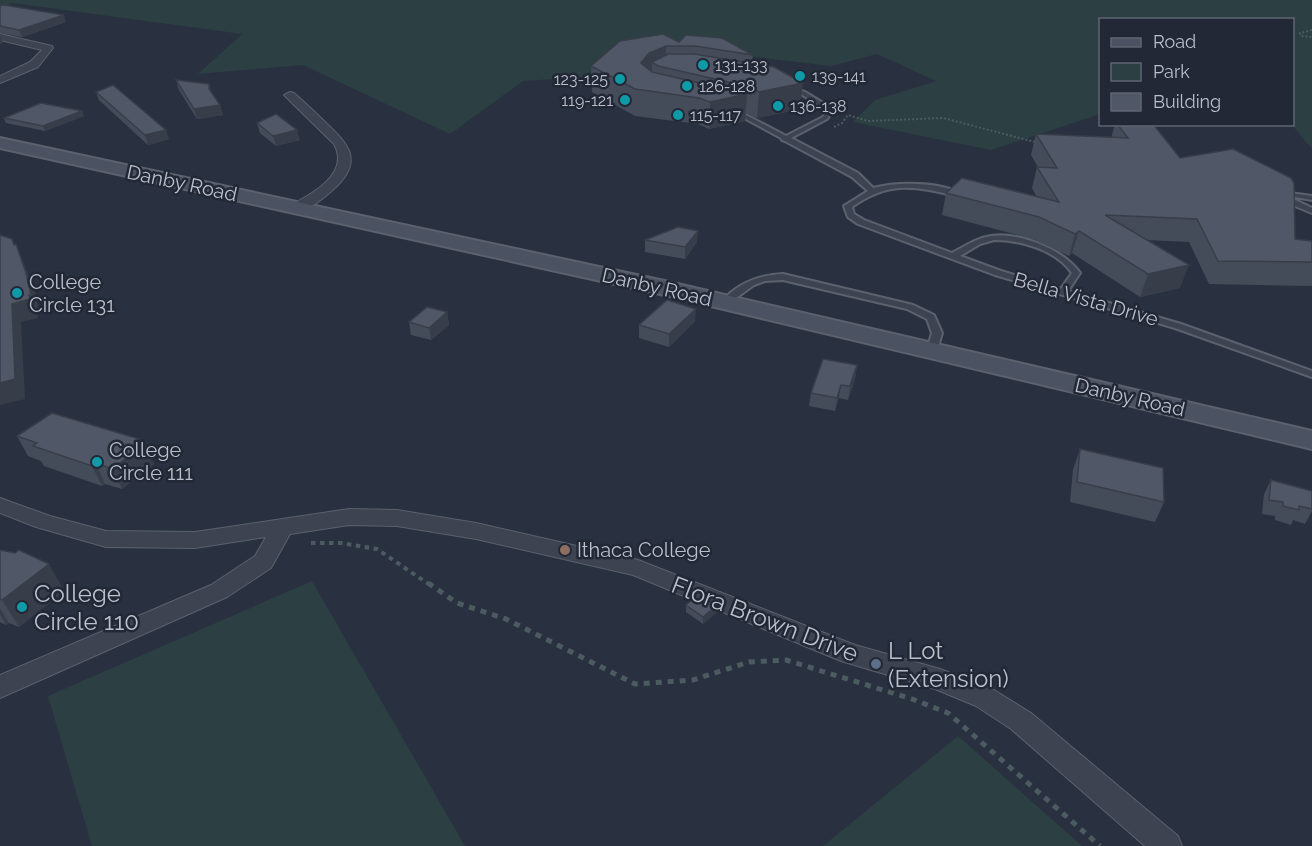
<svg xmlns="http://www.w3.org/2000/svg" width="1312" height="846" font-family="Raleway,sans-serif">
	<rect width="100%" height="100%" fill="#293140"/>
	<g fill="#2c3f42">
		<polygon points="0,0 1312,0 1312,149 1292,125 1292,20 1100,20 1100,114 991,150 853,122 875,100 936,81 877,54 831,66 629,42 586,77 523,81 450,134 303,65 198,74 242,34 13,3 0,7"/>
		<polygon points="312,581 465,846 92,846 48,696"/>
		<polygon points="958,736 1082,846 823,846"/>
	</g>
	<g fill="none" stroke-linecap="round" stroke-linejoin="round">
		<defs>
			<g id="lane">
				<path d="M790,88L805,92L833,109L827,119L791,138L858,173L873,188C899,181 942,182 965,195L961,197C918,187 891,179 852,207L854,214L864,220L952,253C965,246 977,238 991,236C1020,232 1063,249 1080,273L1068,291L1181,324L1312,371V377L1175,328L995,275L858,224L848,217L844,206L868,191L852,177L785,141L782,140L781,138L744,118L730,113L733,111L748,116L786,136L823,117L827,110L801,94L788,91V89ZM994,240C1021,240 1056,250 1072,273L1061,289L1001,271L960,256L980,244Z"/>
				<polygon points="1290,193 1312,196 1312,200 1295,197 1293,199 1312,208 1312,213 1285,202 1284,200"/>
				<path d="M783,274L913,305L934,315L942,333L937,350L932,353L927,350L932,333L927,319L907,309L783,280L765,281L754,285L728,304L725,305L721,302C738,283 758,275 783,274Z"/>
			</g>
			<g id="street">
				<polygon points="0,34 52,46 53,48 38,67 0,83 0,76 30,62 42,50 0,40"/>
				<path d="M290,92L294,93C304,102 315,112 325,122C348,144 364,160 336,187C325,197 311,209 296,212L289,208L291,205C314,193 350,173 334,144L286,97L284,95Z"/>
				<polygon points="0,498 50,516 106,531 195,532 349,509 397,510 476,523 638,560 855,645 940,669 994,690 1031,713 1178,836 1182,846 1145,846 1011,729 976,706 935,689 841,661 633,575 476,539 397,526 349,525 290,534 271,568 227,597 0,698 0,675 211,585 255,556 266,537 195,548 106,547 36,527 0,513"/>
			</g>
			<polygon id="secondary" points="0,138 669,282 1312,431 1312,449 669,296 0,148"/>
		</defs>
		<use href="#lane" stroke="#5b616d" stroke-width="4"/>
		<use href="#street" stroke="#5b616d" stroke-width="2"/>
		<use href="#secondary" stroke="#5b616d" stroke-width="4"/>
		<g stroke="#4b5b60" stroke-width="2" stroke-dasharray="2 2" stroke-linecap="butt">
			<polyline points="1312,30 1300,33 1301,36 1312,37"/>
			<polyline points="834,127 842,123 848,115 868,121 943,118 1039,143"/>
		</g>
		<polyline stroke="#4b5b60" stroke-width="4" stroke-dasharray="4.5 4.5" stroke-linecap="butt" points="311,543 341,543 377,549 430,585"/>
		<polyline stroke="#4b5b60" stroke-width="5" stroke-dasharray="6 6" stroke-linecap="butt" points="428,583 457,603 506,619 635,684 693,680 749,662 786,660 912,699 948,713 1100,846"/>
		<use href="#lane" fill="#3d4350" fill-rule="evenodd"/>
		<use href="#street" fill="#3d4350" fill-rule="evenodd"/>
		<use href="#secondary" fill="#4b5262" fill-rule="evenodd"/>
	</g>
	<g fill="#454c59">
		<polygon points="0,6 66,22 22,37 0,33"/>
		<polygon points="679,42 753,55 752,63 800,109 757,118 746,113 745,121 709,129 698,124 635,116 592,92 591,66"/>
		<polygon points="176,80 209,84 211,92 220,105 223,115 197,119 179,90"/>
		<polygon points="96,92 169,139 148,145 99,100"/>
		<polygon points="84,116 45,131 6,123 4,118"/>
		<polygon points="257,123 300,140 276,146 260,133"/>
		<polygon points="1115,124 1153,124 1180,158 1295,239 1312,241 1312,286 1209,284 1189,242 1146,240 1180,288 1140,297 1072,253 1069,256 1033,239 942,215 946,193 1037,197 1032,188 1037,167 1038,167 1031,155 1036,134 1111,138"/>
		<polygon points="645,240 697,242 685,259 645,252"/>
		<polygon points="447,312 449,325 431,340 411,335 409,322"/>
		<polygon points="695,321 669,347 639,338 639,325"/>
		<polygon points="857,365 855,379 848,400 839,398 835,411 809,406 811,393"/>
		<polygon points="17,436 139,439 154,464 122,489 105,484 102,486 44,466 41,461 28,456"/>
		<polygon points="1080,449 1164,502 1155,522 1070,502 1073,470"/>
		<polygon points="1271,480 1312,491 1312,511 1305,524 1293,520 1291,525 1275,520 1275,516 1262,514 1264,494"/>
		<polygon points="0,550 64,591 19,627 9,623 6,625 0,622"/>
		<polygon points="686,605 717,612 703,624 686,612"/>
	</g>
	<g fill="#383e49">
		<polygon points="64,15 66,22 22,37 19,30"/>
		<polygon points="0,36 3,43 0,44"/>
		<polygon points="666,46 666,68 652,62 652,77 641,63 649,53"/>
		<polygon points="803,83 800,109 757,118 759,92"/>
		<polygon points="747,94 745,121 709,129 710,102"/>
		<polygon points="220,105 223,115 197,119 194,109"/>
		<polygon points="82,111 84,116 45,131 43,126"/>
		<polygon points="166,130 169,139 148,145 145,135"/>
		<polygon points="297,130 300,140 276,146 273,136"/>
		<polygon points="698,231 697,242 685,259 685,247"/>
		<polygon points="1079,231 1072,253 1069,256 1075,234"/>
		<polygon points="16,244 35,291 39,313 37,314 38,318 21,322 25,399 0,405 0,383 12,304 29,295"/>
		<polygon points="1189,265 1180,288 1140,297 1148,274"/>
		<polygon points="696,309 695,321 669,347 669,334"/>
		<polygon points="447,312 449,325 431,340 429,328"/>
		<polygon points="857,365 855,379 848,400 850,386"/>
		<polygon points="841,385 839,398 835,411 837,398"/>
		<polygon points="139,439 142,446 145,444 154,464 122,489 112,469"/>
		<polygon points="96,463 105,484 102,486 92,466"/>
		<polygon points="49,564 64,591 19,627 2,600"/>
		<polygon points="717,605 717,612 703,624 703,617"/>
		<polygon points="0,608 9,623 6,625 0,615"/>
	</g>
	<g fill="#505868" stroke="#383e49" stroke-width="1.5">
		<polygon points="4,5 64,15 19,30 0,26 0,6"/>
		<polygon points="663,34 679,42 686,35 722,38 753,55 695,46 666,46 649,53 641,63 652,72 747,94 710,102 699,98 635,89 591,66 620,41"/>
		<polygon points="668,54 694,54 774,67 803,83 759,92 750,87 658,66 652,62"/>
		<polygon points="176,80 209,84 209,89 220,105 194,109"/>
		<polygon points="113,85 166,130 145,135 96,92"/>
		<polygon points="41,103 82,111 43,126 4,118"/>
		<polygon points="276,114 297,130 273,136 257,123"/>
		<polygon points="1117,124 1153,124 1180,158 1233,149 1291,178 1294,183 1295,239 1312,241 1312,262 1218,261 1197,219 1105,215 1189,265 1148,274 1079,231 1075,234 1039,217 946,193 962,178 1059,202 1037,167 1057,168 1036,134 1128,138"/>
		<polygon points="678,227 698,231 685,247 645,240"/>
		<polygon points="0,235 12,239 14,245 16,244 26,273 31,295 29,295 30,299 12,304 15,379 0,383"/>
		<polygon points="667,300 696,309 669,334 639,325"/>
		<polygon points="427,307 447,312 429,328 409,322"/>
		<polygon points="823,359 857,365 850,386 841,385 837,398 811,393"/>
		<polygon points="52,413 139,439 137,441 145,444 112,469 96,463 92,466 33,446 37,443 17,436"/>
		<polygon points="1080,449 1163,468 1164,502 1077,482"/>
		<polygon points="1271,480 1312,491 1312,509 1299,506 1299,510 1283,506 1283,502 1269,500"/>
		<polygon points="0,550 15,553 19,550 49,564 2,600 0,599"/>
		<polygon points="696,596 717,605 703,617 686,605"/>
	</g>
	<g fill="#0f9aa8" stroke="#222835" stroke-width="2">
		<circle cx="703" cy="65" r="6"/>
		<circle cx="800" cy="76" r="6"/>
		<circle cx="620" cy="79" r="6"/>
		<circle cx="687" cy="86" r="6"/>
		<circle cx="625" cy="100" r="6"/>
		<circle cx="778" cy="106" r="6"/>
		<circle cx="678" cy="115" r="6"/>
		<circle cx="17" cy="293" r="6"/>
		<circle cx="97" cy="462" r="6"/>
		<circle cx="22" cy="607" r="6"/>
	</g>
	<circle fill="#8d6e63" stroke="#222835" stroke-width="2" cx="565" cy="550" r="6"/>
	<circle fill="#5c6f8a" stroke="#222835" stroke-width="2" cx="876" cy="664" r="6"/>
	<g text-anchor="middle" dominant-baseline="central" stroke-width="5" stroke-linejoin="round" paint-order="stroke">
		<g font-size="16" fill="#babfca" stroke="#222835" text-anchor="start">
			<text x="715" y="65">131-133</text>
			<text x="812" y="76">139-141</text>
			<text x="608" y="79" text-anchor="end">123-125</text>
			<text x="699" y="86">126-128</text>
			<text x="613" y="100" text-anchor="end">119-121</text>
			<text x="790" y="106">136-138</text>
			<text x="690" y="115">115-117</text>
		</g>
		<g font-size="20" fill="#babfca" stroke="#222835">
			<text transform="translate(182 183) rotate(12)">Danby Road</text>
			<text transform="translate(657 287) rotate(13)">Danby Road</text>
			<text transform="translate(1086 299) rotate(16)">Bella Vista Drive</text>
			<text transform="translate(1130 397) rotate(13)">Danby Road</text>
		</g>
		<g font-size="20" fill="#babfca" stroke="#222835" text-anchor="start">
			<text x="29" y="282">College<tspan x="29" dy="23">Circle 131</tspan></text>
			<text x="109" y="450">College<tspan x="109" dy="23">Circle 111</tspan></text>
			<text x="577" y="550">Ithaca College</text>
		</g>
		<g font-size="24" fill="#babfca" stroke="#222835" text-anchor="start">
			<text x="34" y="593">College<tspan x="34" dy="28">Circle 110</tspan></text>
			<text x="888" y="650">L Lot<tspan x="888" dy="28">(Extension)</tspan></text>
		</g>
		<g font-size="24" fill="#babfca" stroke="#222835">
			<text transform="translate(765 619) rotate(21)">Flora Brown Drive</text>
		</g>
	</g>
	<rect x="1099" y="18" width="195" height="108" fill="#222835" stroke="#5f6471" stroke-width="1.5"/>
	<rect x="1111" y="38" width="30" height="9" fill="#4b5262" stroke="#5f6471" stroke-width="1.5"/>
	<text x="1153" y="48" font-size="18" fill="#babfca">Road</text>
	<rect x="1111" y="63" width="30" height="18" fill="#2c3f42" stroke="#5f6471" stroke-width="1.5"/>
	<text x="1153" y="78" font-size="18" fill="#babfca">Park</text>
	<rect x="1111" y="93" width="30" height="18" fill="#505868" stroke="#5f6471" stroke-width="1.5"/>
	<text x="1153" y="108" font-size="18" fill="#babfca">Building</text>
</svg>
